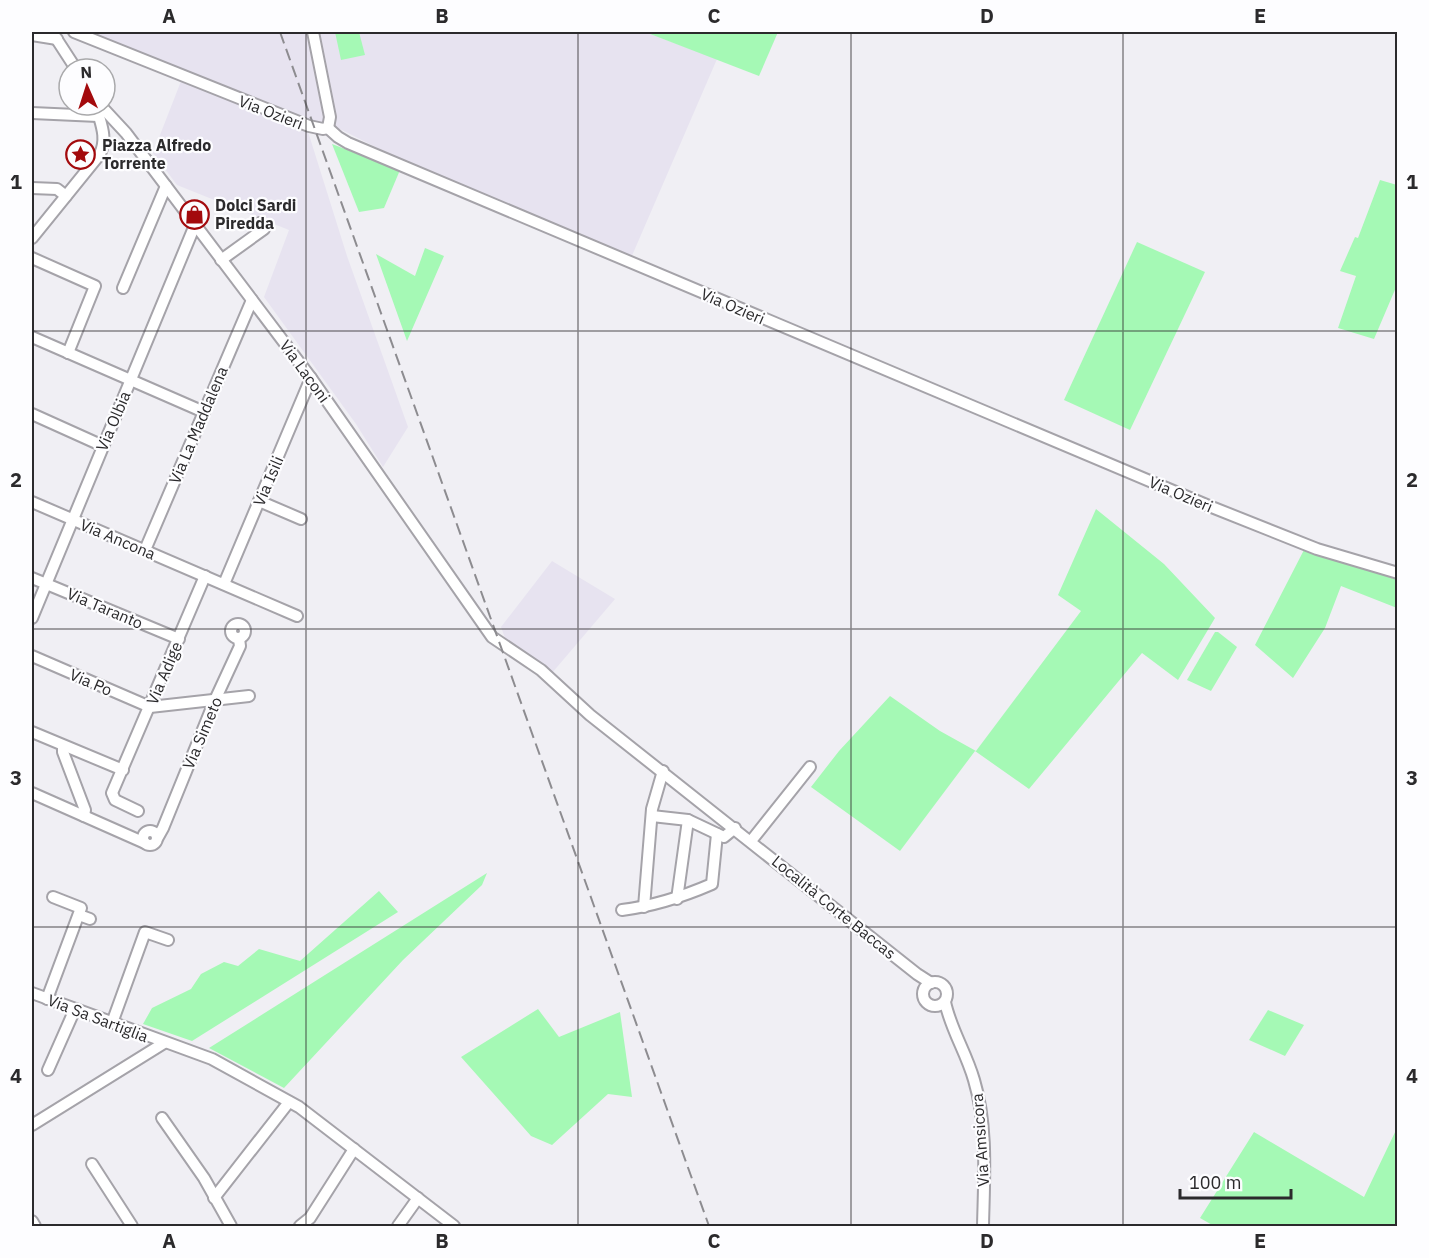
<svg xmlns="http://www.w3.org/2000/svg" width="1429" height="1258" font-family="'IBM Plex Sans',sans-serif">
	<rect width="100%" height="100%" fill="#f0eff4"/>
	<g fill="#e7e3f0">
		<polygon points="74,32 645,32 717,59 631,258 502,211 340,129 305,122 347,256 408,427 383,467 356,424 264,297 289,230 177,185 153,153 183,76"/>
		<polygon points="552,561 615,599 552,673 506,641 501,627"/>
	</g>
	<g fill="#a5f9b5">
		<polygon points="335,32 359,32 365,55 341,60"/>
		<polygon points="645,32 778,32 759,76"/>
		<polygon points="332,144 400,170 384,208 359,212"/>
		<polygon points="1380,180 1397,185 1397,285 1374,339 1338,328 1356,276 1340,271 1355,237 1358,238"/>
		<polygon points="1137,242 1205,272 1130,430 1064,400"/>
		<polygon points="425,248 444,256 407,341 376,254 415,276"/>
		<polygon points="1096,509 1164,564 1215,618 1178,680 1142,653 1029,789 975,751 900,851 811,787 839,751 890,696 940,731 976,751 1081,611 1058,595"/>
		<polygon points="1306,546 1397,580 1397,608 1341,586 1325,628 1293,678 1255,645"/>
		<polygon points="1215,632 1218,632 1237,647 1211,691 1187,680"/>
		<polygon points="487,873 482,885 403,960 284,1088 209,1048"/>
		<polygon points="379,891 398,912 192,1041 143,1024 152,1008 191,989 201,974 224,962 238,966 259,949 300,961"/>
		<polygon points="538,1009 559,1037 620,1012 632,1097 608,1094 552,1145 531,1136 461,1057"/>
		<polygon points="1268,1010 1304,1025 1285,1056 1249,1040"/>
		<polygon points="1397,1128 1397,1226 1214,1226 1200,1218 1254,1132 1364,1197"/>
	</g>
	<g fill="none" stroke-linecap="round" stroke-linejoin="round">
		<defs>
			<g id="minor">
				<polyline points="52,32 76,69"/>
				<polyline points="74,32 309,126 323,129 328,128"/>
				<polyline points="313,32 330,117 328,128"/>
				<polyline points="32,35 57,39"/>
				<polyline points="100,105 126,133 311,378 492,637 541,670 590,715 917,974 931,983"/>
				<polyline points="32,113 98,116"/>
				<polyline points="328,128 338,137 348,143 1209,506 1317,549 1398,573"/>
				<polyline points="32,188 57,189 66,196"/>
				<path d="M32,238L100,154C108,136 100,123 96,105"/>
				<polyline points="32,258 95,286 68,353"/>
				<polyline points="221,260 264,229 260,223"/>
				<polyline points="123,288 166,186"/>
				<polyline points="32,337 204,412"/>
				<polyline points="32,414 103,446"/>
				<polyline points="259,501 301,519"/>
				<polyline points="32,502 297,616"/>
				<polyline points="145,550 252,300"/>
				<polyline points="32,578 179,639"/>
				<polyline points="224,584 311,378"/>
				<polyline points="32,618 195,225"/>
				<circle cx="238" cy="631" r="7"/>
				<polyline points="32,656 150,707 249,696"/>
				<polyline points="32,732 123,770"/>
				<polyline points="63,746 63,752 85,810 84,816"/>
				<polyline points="32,793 145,843"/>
				<polyline points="138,811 115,800 112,793 205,576"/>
				<polyline points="652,816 688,820 724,837 735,828"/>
				<circle cx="150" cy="838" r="7"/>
				<polyline points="158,837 163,828 215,700 240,646 239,639"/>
				<polyline points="751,841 810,767"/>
				<polyline points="677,899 688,820"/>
				<polyline points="644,907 652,809 663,771"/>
				<path d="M622,910C654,906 682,897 712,884L717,834"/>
				<polyline points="79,915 90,919"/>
				<circle cx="935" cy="994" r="12"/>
				<polyline points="32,993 212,1059 299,1107 454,1226"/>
				<polyline points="47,999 81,908 53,897"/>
				<path d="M945,1002C951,1030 966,1052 974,1080C988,1126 984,1179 983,1226"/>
				<polyline points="112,1023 145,932 168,940"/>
				<polyline points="48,1070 75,1009"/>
				<polyline points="162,1118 204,1178 231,1226"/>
				<polyline points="32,1125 164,1043"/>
				<polyline points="92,1164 132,1226"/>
				<polyline points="214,1198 289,1102"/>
				<polyline points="32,1221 35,1226"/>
				<polyline points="300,1226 310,1218 354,1149"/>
				<polyline points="398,1226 418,1198"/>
			</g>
		</defs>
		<use href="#minor" stroke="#a5a3a9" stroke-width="14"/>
		<use href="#minor" stroke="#fff" stroke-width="10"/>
		<polyline stroke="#8d8c90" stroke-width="2" stroke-dasharray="12 6" stroke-linecap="butt" points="280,32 709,1226"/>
	</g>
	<path fill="none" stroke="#2b2a2c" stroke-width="1.5" stroke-opacity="0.55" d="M306,32V1226M578,32V1226M851,32V1226M1123,32V1226M32,331H1398M32,629H1398M32,927H1398"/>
	<defs>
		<symbol id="sight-ring" viewBox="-11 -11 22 22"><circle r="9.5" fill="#fdfdff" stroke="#a30a0d" stroke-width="1.5"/><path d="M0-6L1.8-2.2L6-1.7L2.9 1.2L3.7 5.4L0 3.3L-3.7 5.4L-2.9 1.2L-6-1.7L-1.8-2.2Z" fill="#a30a0d"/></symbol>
		<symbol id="shop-ring" viewBox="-11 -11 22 22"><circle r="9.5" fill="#fdfdff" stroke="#a30a0d" stroke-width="1.5"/><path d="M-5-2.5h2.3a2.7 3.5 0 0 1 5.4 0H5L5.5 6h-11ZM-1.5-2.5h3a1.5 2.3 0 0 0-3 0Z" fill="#a30a0d"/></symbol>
	</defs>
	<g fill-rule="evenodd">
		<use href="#sight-ring" x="64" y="138" width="33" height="33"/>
		<use href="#shop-ring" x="178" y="198" width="33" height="33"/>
	</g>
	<g text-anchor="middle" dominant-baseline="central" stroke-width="4.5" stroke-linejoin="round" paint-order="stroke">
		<g font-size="16" fill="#2b2a2c" stroke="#fdfdff">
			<text transform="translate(271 112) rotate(21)">Via Ozieri</text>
			<text transform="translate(733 306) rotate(23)">Via Ozieri</text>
			<text transform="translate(305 371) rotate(54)">Via Laconi</text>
			<text transform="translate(113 421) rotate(-67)">Via Olbia</text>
			<text transform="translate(198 425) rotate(-67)">Via La Maddalena</text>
			<text transform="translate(268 481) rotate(-67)">Via Isili</text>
			<text transform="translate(1181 494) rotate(23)">Via Ozieri</text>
			<text transform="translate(118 539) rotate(23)">Via Ancona</text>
			<text transform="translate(105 608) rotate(23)">Via Taranto</text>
			<text transform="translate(164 673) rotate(-67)">Via Adige</text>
			<text transform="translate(91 682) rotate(23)">Via Po</text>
			<text transform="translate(202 733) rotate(-67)">Via Simeto</text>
			<text transform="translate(834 907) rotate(39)">Località Corte Baccas</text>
			<text transform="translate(98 1018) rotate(21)">Via Sa Sartiglia</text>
			<text transform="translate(980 1140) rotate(-94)">Via Amsicora</text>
		</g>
		<g font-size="16" font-weight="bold" fill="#2b2a2c" stroke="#fdfdff" text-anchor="start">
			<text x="102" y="145">Piazza Alfredo<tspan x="102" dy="18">Torrente</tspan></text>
			<text x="215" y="205">Dolci Sardi<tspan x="215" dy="18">Piredda</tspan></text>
		</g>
	</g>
	<rect width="1429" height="1258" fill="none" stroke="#fdfdff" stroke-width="66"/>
	<g transform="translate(87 87) rotate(357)"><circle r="28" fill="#fdfdff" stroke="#a9a9ab" stroke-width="1.5"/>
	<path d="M0-4.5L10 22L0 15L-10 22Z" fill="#a30a0d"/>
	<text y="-9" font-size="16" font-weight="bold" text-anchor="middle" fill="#2b2a2c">N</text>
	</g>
	<path d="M1180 1189v9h111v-9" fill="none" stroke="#2b2a2c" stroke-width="3"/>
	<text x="1189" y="1189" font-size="18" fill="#2b2a2c" stroke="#fdfdff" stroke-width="4.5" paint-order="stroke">100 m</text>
	<rect x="33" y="33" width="1363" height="1192" fill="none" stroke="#2b2a2c" stroke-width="2"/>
	<g font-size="20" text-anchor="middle" font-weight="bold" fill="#2b2a2c">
		<text x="169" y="23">A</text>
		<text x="442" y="23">B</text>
		<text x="714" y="23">C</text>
		<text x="987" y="23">D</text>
		<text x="1260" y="23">E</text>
		<text x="16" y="189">1</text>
		<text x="1412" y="189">1</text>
		<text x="16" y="487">2</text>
		<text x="1412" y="487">2</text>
		<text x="16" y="785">3</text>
		<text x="1412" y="785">3</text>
		<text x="16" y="1083">4</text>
		<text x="1412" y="1083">4</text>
		<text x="169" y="1248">A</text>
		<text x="442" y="1248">B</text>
		<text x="714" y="1248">C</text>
		<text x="987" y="1248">D</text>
		<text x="1260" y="1248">E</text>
	</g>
</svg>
